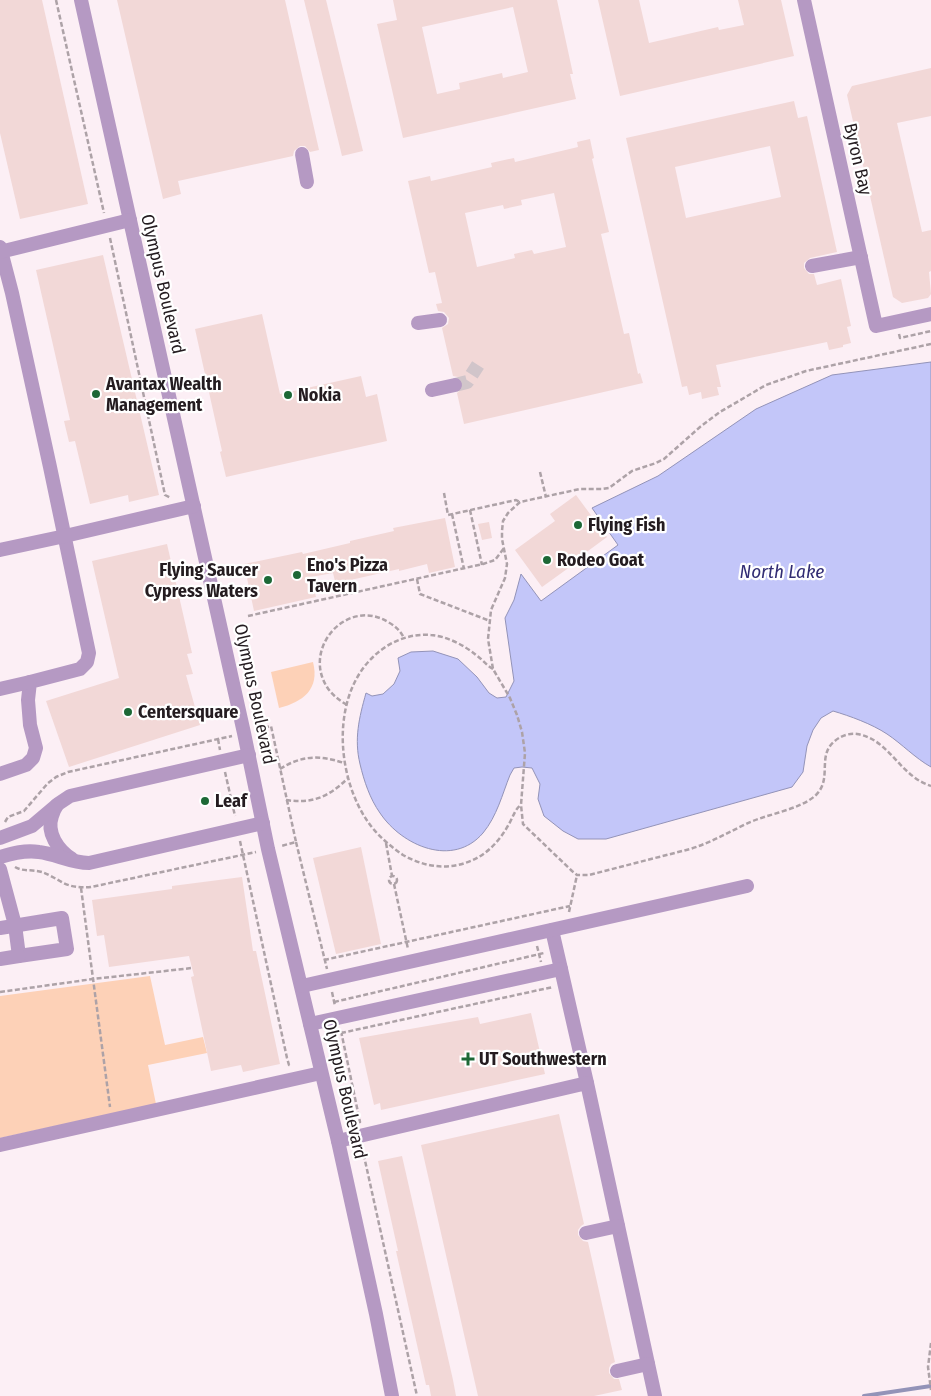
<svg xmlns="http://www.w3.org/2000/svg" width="931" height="1396" font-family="'Fira Sans Condensed',sans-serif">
	<rect width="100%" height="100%" fill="#fceff5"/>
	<g fill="#fdd1b7">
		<path d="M313,662C320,689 303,702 279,708L271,672Z"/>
		<polygon points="150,976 165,1045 203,1037 207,1053 148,1065 156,1104 0,1138 0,996"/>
	</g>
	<path fill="#c3c6f9" stroke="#9393b8" d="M931,362V767C915,758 902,744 887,734C872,724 850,716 833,711L821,718L813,730L807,746L803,772L792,787L606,839H578L563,831L544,816L538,799L540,784L532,768L522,767L514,768L510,775C502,795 497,816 483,833C453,868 402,846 380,813C370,799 364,781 360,764C354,739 359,718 366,693L372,696L383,694L394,684L400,671L398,658L411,652L433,651L458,659L477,677L489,693L497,698L506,697L514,681L505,618L514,600L521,574L541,601L618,545L592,508L658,476L756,409L832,375Z"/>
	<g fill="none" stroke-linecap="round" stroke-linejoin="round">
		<polyline stroke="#9393b8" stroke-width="4" points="864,1396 931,1386"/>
	</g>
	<g fill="#f2d8d7" fill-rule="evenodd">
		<polygon points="0,0 42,0 88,204 20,219 0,133"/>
		<polygon points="117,0 285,0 319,150 310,152 305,146 300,146 294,151 293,156 178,181 181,194 163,199"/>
		<polygon points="304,0 326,0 363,151 342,156"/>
		<path d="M393,0H557L573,74H570L576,99L403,138L377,24L397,20ZM513,7L528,72L503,78L502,73L459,83L460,89L437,94L422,27Z"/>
		<polygon points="598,0 639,0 649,43 718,27 719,30 744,25 738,0 781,0 794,56 620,96"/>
		<polygon points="931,68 931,116 897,123 922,232 931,230 931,271 929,272 931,294 928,298 902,303 893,297 847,95 852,86"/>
		<path d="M794,101L798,118L807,116L837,252L810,258L804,263V268L809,274H814L817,285L841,279L851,326L847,327L851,343L843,345V347L829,350L827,342L716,365L721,387H717L719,395L702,399L701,392L689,395L687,386L682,387L626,138ZM770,146L781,197L686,218L675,167Z"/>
		<path d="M590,139L594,158L592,159L609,232L601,234L624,334L629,333L638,374L640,373L643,383L464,424L457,393L463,388V383L458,377L453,376L442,328L448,324L449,318L444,312L438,311L436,304L442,303L435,272L429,273L408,181L430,176L431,181L492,167L491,163L514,158L515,162L578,147L577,142ZM554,193L566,247L534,254L532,250L514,254L515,258L477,267L465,213L503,205L504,209L522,205L521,200Z"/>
		<polygon points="103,255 159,495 129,502 128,495 90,504 75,441 69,442 64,421 70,420 36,270"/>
		<polygon points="262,314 280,394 361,376 366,397 377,394 387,441 226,477 220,452 222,451 195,329"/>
		<polygon points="576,495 607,537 573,562 574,564 542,587 515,550 555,521 550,514"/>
		<polygon points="445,518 455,567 429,573 427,564 399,571 399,569 346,581 346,583 336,585 333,573 311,577 316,597 254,611 244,564 302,552 303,554 350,543 350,541 394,531 393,528"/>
		<polygon points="489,522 492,538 482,540 478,524"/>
		<polygon points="167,544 192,653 187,654 193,674 186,675 200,725 69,767 46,701 119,678 92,561"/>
		<polygon points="361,847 381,944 336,954 313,858"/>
		<polygon points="242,877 253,951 256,951 280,1064 243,1072 241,1065 211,1071 191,977 194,976 189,956 109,967 104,935 97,936 92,900 172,889 172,886"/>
		<polygon points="531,1013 545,1074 381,1110 380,1103 374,1105 359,1038 478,1017 480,1024"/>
		<polygon points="559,1114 584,1224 581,1226 578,1230 578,1235 583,1241 588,1242 615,1362 611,1364 609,1368 609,1373 614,1379 619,1379 622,1390 594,1396 478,1396 421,1145"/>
		<polygon points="402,1156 453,1380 456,1396 431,1396 429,1385 426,1385 396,1251 398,1251 378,1161"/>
	</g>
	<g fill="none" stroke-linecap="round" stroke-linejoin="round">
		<polyline stroke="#d1c5ca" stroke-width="14" stroke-dasharray="14 7" stroke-linecap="butt" points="455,385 467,382 478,365"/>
		<g stroke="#ada2a7" stroke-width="2.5" stroke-dasharray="5 2.5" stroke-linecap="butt">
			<polyline points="56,0 104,213"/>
			<polyline points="110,238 165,495 171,498"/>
			<polyline points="899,334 900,338 931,331"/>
			<path d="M931,344L806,371L766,385L720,412L700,427L664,459L656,463L632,471L609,488L602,489H580L520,502L508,513L503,521L502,531V539L507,564L505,578L491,610L488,639L493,669L510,698L517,715L522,732L525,753L521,805L523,824L572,871L577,875H589L690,849C710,843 727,833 746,824C766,814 800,810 816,795C834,777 814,753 839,738C844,735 851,733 857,734C883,738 895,763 914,777C919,781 925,784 931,786"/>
			<polyline points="540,472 546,497"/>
			<polyline points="444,493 448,515 516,500 520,502"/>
			<polyline points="470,510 482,565"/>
			<polyline points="452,514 464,569"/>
			<polyline points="417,579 420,594 490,621"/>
			<polyline points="248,616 483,564 495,560 504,548"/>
			<path d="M493,669C486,665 482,659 476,655C464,645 446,636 431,635C410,633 388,642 373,657C331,697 336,776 368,822C377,835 390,846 403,855C422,866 445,870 465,863C485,857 499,842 509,824C513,817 515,809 521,805"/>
			<path d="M347,705C339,700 332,695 327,687C302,648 347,597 388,622C395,626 400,630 404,638"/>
			<polyline points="257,730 271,726 296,842 281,846"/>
			<polyline points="218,739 220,750"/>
			<path d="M280,769C302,755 320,755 344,763"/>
			<polyline points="225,772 235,816"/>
			<path d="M286,800C312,804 329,797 348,778"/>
			<polyline points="5,822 8,817 24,811 48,783 56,777 68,772 232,736"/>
			<polyline points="240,841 287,1058 289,1065 291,1066"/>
			<polyline points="296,842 327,969"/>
			<polyline points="386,843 392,876"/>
			<path d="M15,867C23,872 32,869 42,872C48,874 54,878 60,881C69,887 80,888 91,887L256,852"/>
			<circle cx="393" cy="880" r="4"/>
			<polyline points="394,884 408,949"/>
			<polyline points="81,888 110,1107"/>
			<polyline points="569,912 577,875"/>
			<polyline points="537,946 541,962"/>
			<polyline points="324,960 570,906"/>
			<polyline points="0,992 93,979 192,968"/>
			<polyline points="332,992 335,1006"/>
			<polyline points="334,1002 544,953"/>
			<polyline points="341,1031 360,1122 359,1122"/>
			<polyline points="341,1033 553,987"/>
			<polyline points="362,1147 417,1396"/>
			<polyline points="931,1343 928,1367 931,1390"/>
		</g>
		<g stroke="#b599c3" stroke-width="14">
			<polyline points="81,0 244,733 268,849 338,1141 376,1314 392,1396"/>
			<polyline points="804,0 876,326 931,314"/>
			<polyline points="302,154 307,182"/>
			<polyline points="0,247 12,293 50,467 89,653 87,662 80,669 30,682 28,700 30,725 36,748 33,758 26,765 0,774"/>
			<polyline points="0,252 130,220"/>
			<polyline points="812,266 861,257"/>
			<polyline points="418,323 440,320"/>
			<polyline points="432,390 455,385"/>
			<polyline points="0,550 65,536 194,506"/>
			<polyline points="0,689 30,682"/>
			<path d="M57,805C55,808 53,812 52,816C46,833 58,850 72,859"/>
			<polyline points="0,838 32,826 58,804 70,796 249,755"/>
			<path d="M0,857C13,853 25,850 39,852C56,854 71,863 89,863L263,823"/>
			<polyline points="0,869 15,925 19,956 67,949 62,918 0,928"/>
			<polyline points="552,930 561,969"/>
			<polyline points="0,959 19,956"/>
			<polyline points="302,986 747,886"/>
			<polyline points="310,1024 561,969 587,1083"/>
			<polyline points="338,1141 587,1083 655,1396"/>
			<polyline points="0,1145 321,1073"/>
			<polyline points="586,1233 618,1226"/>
			<polyline points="617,1371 648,1364"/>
		</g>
	</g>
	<g fill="#1d6836" stroke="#fff" stroke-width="2">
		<circle cx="96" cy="394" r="5"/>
		<circle cx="288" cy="395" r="5"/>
		<circle cx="578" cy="525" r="5"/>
		<circle cx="547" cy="560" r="5"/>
		<circle cx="297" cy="575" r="5"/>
		<circle cx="268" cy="580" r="5"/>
		<circle cx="128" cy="712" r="5"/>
		<circle cx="205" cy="801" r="5"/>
		<path d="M465.5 1051.5h5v5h5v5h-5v5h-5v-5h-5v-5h5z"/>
	</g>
	<g text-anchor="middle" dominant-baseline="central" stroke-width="4.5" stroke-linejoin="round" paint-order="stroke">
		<g font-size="18" fill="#241c20" stroke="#fff">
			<text transform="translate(858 159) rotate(77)">Byron Bay</text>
			<text transform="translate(163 284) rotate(77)">Olympus Boulevard</text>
			<text transform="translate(255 694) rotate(78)">Olympus Boulevard</text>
			<text transform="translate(345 1089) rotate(77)">Olympus Boulevard</text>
		</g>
		<g font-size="18" font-weight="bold" fill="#241c20" stroke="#fff" text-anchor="start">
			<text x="106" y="384">Avantax Wealth<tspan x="106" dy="21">Management</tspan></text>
			<text x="298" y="395">Nokia</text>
			<text x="588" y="525">Flying Fish</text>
			<text x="557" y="560">Rodeo Goat</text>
			<text x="307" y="565">Eno's Pizza<tspan x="307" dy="21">Tavern</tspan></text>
			<text x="258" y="570" text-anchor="end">Flying Saucer<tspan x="258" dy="21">Cypress Waters</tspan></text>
			<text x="138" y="712">Centersquare</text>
			<text x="215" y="801">Leaf</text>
			<text x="479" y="1059">UT Southwestern</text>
		</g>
		<g font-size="19" font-style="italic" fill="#322d74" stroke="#fff">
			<text x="782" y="571">North Lake</text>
		</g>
	</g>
</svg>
